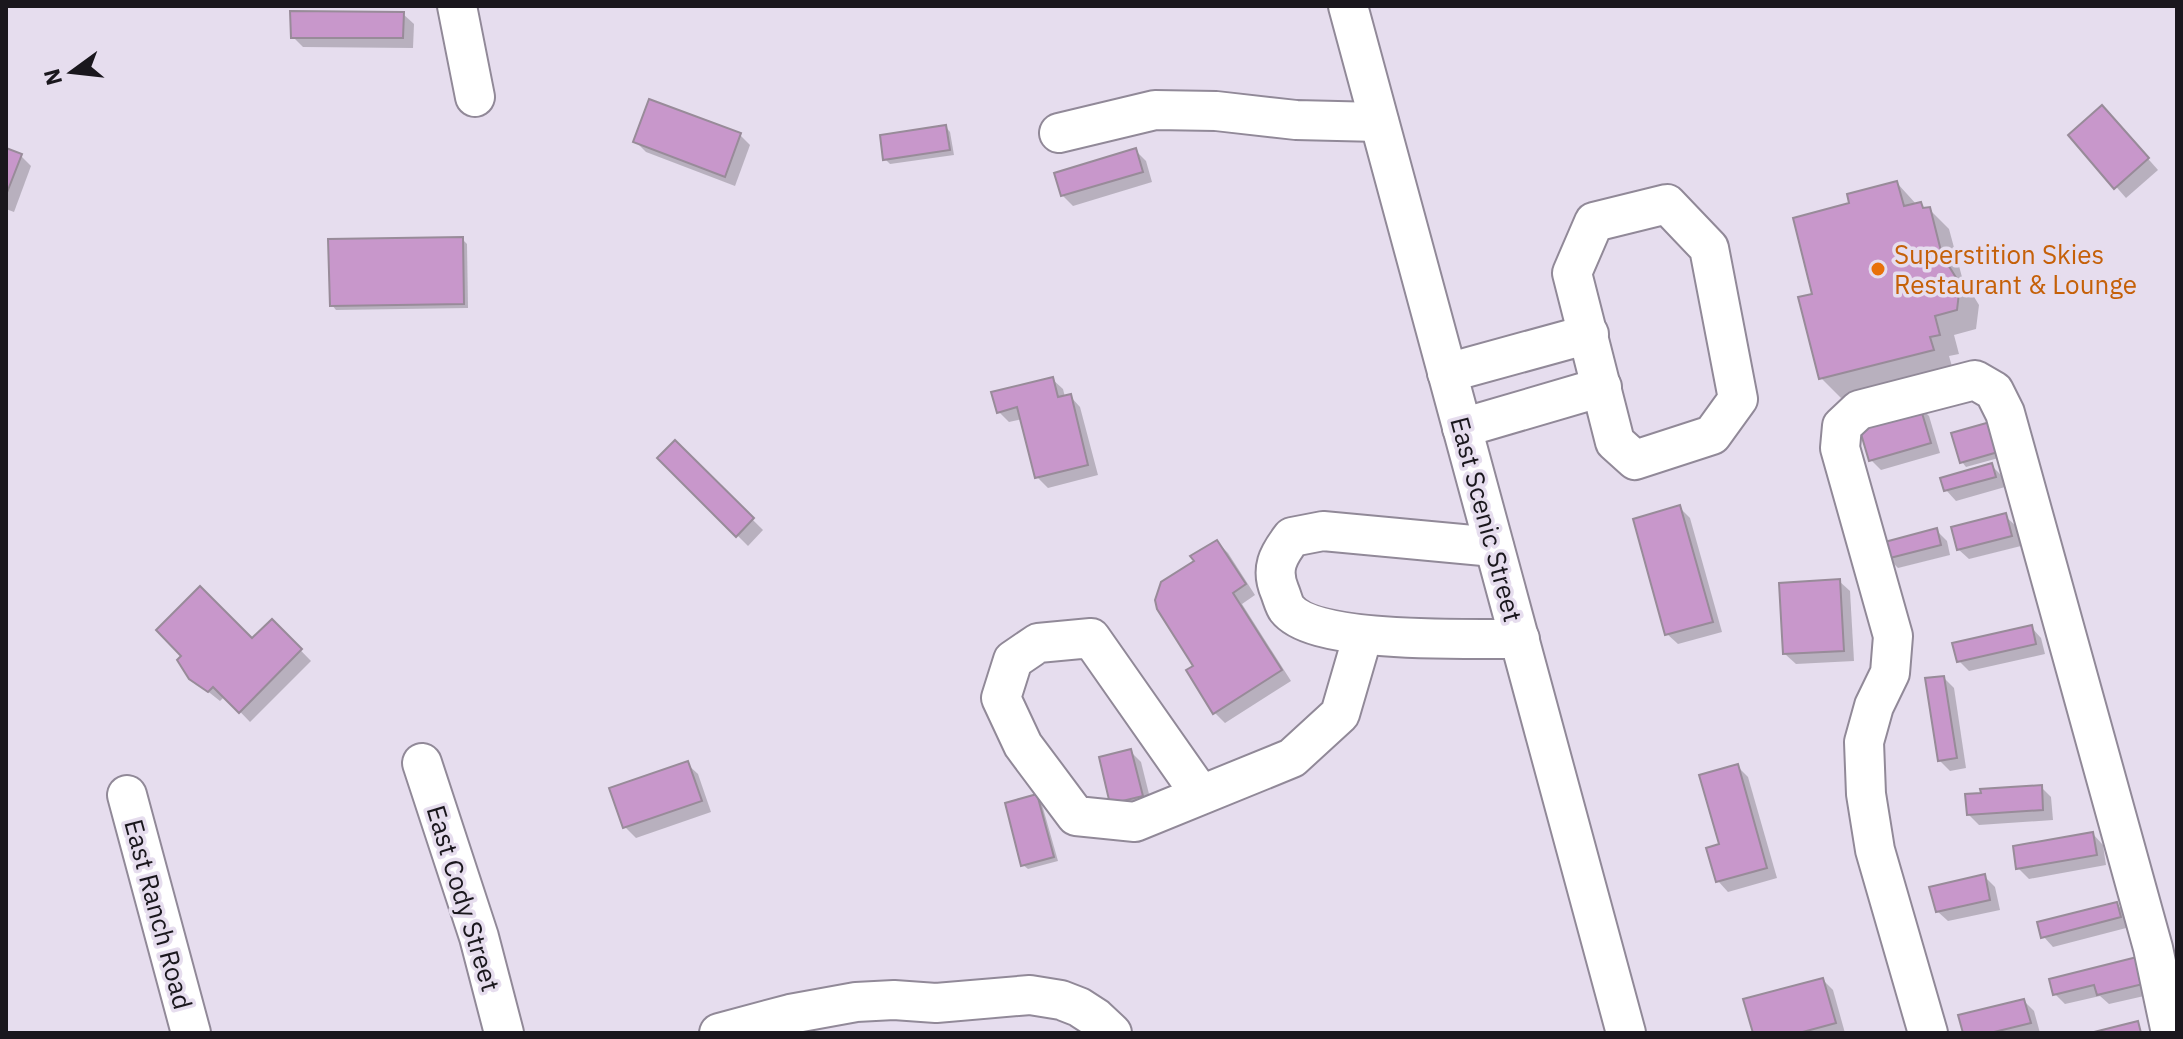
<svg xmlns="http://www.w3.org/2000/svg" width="2183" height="1039" font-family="'IBM Plex Sans',sans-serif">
	<rect width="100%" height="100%" fill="#e6ddee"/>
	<g fill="#0003">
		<polygon points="403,14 414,24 413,48 303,47 293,37"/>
		<polygon points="2112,118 2158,170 2126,198 2071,135"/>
		<polygon points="946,127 950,132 954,155 890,164 885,159"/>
		<polygon points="740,135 750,145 735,186 646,152 635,141"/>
		<polygon points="6,150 21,156 31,166 14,212 6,209"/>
		<polygon points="1135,150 1146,161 1152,182 1073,206 1062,195"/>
		<polygon points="1897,183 1917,205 1929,209 1949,229 1962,277 1979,305 1976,329 1954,335 1959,354 1949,356 1953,370 1841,398 1821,378 1814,295 1852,205"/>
		<polygon points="462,239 467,244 468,308 336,310 332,305"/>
		<polygon points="1052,379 1063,389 1065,397 1070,396 1080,407 1098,475 1048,488 1037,477 1022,419 1009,422 999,412"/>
		<polygon points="1918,405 1929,416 1940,453 1881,470 1871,460"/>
		<polygon points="1989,424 2002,457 1966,467 1962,462"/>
		<polygon points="675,443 763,530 748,546 660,458"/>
		<polygon points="1991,465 2002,476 2005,487 1956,501 1946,490"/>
		<polygon points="1680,508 1690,518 1722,632 1678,644 1667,634"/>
		<polygon points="2005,516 2016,526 2021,546 1969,559 1958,549"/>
		<polygon points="1936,530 1947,541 1950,555 1898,568 1888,558"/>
		<polygon points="1217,542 1228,553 1255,595 1242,604 1291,681 1225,723 1215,713 1188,671 1196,666"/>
		<polygon points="1839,581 1850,591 1854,661 1796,664 1785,654"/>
		<polygon points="272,621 311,661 250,722 225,696 220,701 191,678 252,641"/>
		<polygon points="2031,627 2041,638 2045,654 1969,671 1959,661"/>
		<polygon points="1944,678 1954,688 1966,768 1950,771 1939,760"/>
		<polygon points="1131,752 1141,762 1152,806 1112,803"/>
		<polygon points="687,764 698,774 711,812 636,838 625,827"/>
		<polygon points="1737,766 1748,777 1777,878 1728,892 1718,881"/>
		<polygon points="2041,787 2051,797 2053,820 1979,825 1968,814 1983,795"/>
		<polygon points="1037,796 1041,801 1058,861 1028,869 1023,865"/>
		<polygon points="2093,834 2103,845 2106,865 2029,879 2018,868"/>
		<polygon points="1984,876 1995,887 2000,910 1948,921 1937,911"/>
		<polygon points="2116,904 2127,914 2130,927 2053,947 2043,936"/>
		<polygon points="2136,960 2153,994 2109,1004 2100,996 2065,1004 2055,994"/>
		<polygon points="1823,980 1833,990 1845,1033 1755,1033"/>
		<polygon points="2024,1001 2034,1011 2040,1033 1965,1033"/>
	</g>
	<g fill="#c897cb" stroke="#988b99" stroke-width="2">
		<polygon points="290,11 404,12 403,38 291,38"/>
		<polygon points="649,99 741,133 725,177 633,142"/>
		<polygon points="2102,105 2149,158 2114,189 2068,135"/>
		<polygon points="946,125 950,150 883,160 880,135"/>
		<polygon points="6,148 22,154 6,195"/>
		<polygon points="1136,148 1143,172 1061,196 1054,173"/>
		<polygon points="1897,181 1904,206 1921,202 1923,208 1930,207 1942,255 1960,284 1957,310 1935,316 1940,335 1930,337 1934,350 1819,379 1798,297 1812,294 1793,218 1849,203 1847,194"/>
		<polygon points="463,237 464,304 330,306 328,239"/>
		<polygon points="1053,377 1058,397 1071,394 1088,465 1035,478 1017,407 997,413 991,392"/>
		<polygon points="1919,403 1931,443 1869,461 1859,427"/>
		<polygon points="1990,422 1998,452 1960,463 1951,433"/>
		<polygon points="675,440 754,518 736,537 657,458"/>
		<polygon points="1992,463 1996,477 1944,491 1940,478"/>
		<polygon points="1680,505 1713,622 1665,635 1633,519"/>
		<polygon points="2006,513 2012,536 1957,550 1951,527"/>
		<polygon points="1937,528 1941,545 1886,559 1881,543"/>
		<polygon points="1217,540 1246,584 1233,593 1282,670 1213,714 1186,670 1193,666 1157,609 1155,600 1161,582 1194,561 1190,556"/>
		<polygon points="1840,579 1844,651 1783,654 1779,583"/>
		<polygon points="200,586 252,638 272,619 302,649 239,713 213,687 208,692 189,679 177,660 181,656 156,630"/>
		<polygon points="2032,625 2036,644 1957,662 1952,643"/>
		<polygon points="1944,676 1957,758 1938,761 1925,678"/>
		<polygon points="1131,749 1143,796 1110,804 1099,757"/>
		<polygon points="688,761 702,801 623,828 609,788"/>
		<polygon points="1738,764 1767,868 1716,882 1706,848 1719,844 1699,775"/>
		<polygon points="2042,785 2043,810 1967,815 1965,794 1981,793 1980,789"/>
		<polygon points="1037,794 1054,857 1021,866 1005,803"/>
		<polygon points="2093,832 2097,855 2016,869 2013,846"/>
		<polygon points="1985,874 1990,900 1936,912 1929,887"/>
		<polygon points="2117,902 2121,917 2041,938 2037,922"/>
		<polygon points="2137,957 2143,984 2097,995 2094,985 2053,995 2049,979"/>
		<polygon points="1823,978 1836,1023 1799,1033 1753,1033 1743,999"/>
		<polygon points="2024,999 2031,1023 1990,1033 1963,1033 1958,1015"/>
		<polygon points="2138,1021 2141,1033 2090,1033"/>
	</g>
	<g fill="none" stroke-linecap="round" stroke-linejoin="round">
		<defs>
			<g id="minor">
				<polyline points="457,6 475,97"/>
				<polyline points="1348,6 1626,1033"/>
				<polyline points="1059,133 1155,110 1216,111 1296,120 1379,122"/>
				<polygon points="1667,204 1709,248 1738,399 1712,435 1635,460 1615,442 1572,273 1594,222"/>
				<polyline points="1447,373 1589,334"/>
				<polyline points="1462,428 1602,387"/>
				<path d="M1494,547L1323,531L1292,537C1278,555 1270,569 1280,592C1282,597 1284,605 1287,609C1315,645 1473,638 1520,639"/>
				<polyline points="422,763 479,937 504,1033"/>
				<polyline points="127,795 191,1033"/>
				<polyline points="1201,795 1091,638 1038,643 1013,660 1001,698 1023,745 1076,816 1135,822 1292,758 1340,714 1363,635"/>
				<polyline points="719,1033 790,1014 856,1002 894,1000 936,1003 1030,995 1061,1000 1079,1007 1096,1018 1112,1033"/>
				<polyline points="1928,1033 1875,850 1866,794 1864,742 1874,706 1890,673 1893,636 1840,448 1842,426 1859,410 1975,380 1994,391 2005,413 2153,948 2171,1033"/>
			</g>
		</defs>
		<use href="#minor" stroke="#918998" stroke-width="42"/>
		<use href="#minor" stroke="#fff" stroke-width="38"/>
	</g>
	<circle fill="#e8710a" stroke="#e6ddee" stroke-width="3" cx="1878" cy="269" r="8"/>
	<g text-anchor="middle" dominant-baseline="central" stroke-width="7" stroke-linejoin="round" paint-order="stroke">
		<g font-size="26" fill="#c56008" stroke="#e6ddee" text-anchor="start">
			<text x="1894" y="254">Superstition Skies<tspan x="1894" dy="30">Restaurant &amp; Lounge</tspan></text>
		</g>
		<g font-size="26" fill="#1a171d" stroke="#e6ddee">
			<text transform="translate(1487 519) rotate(75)">East Scenic Street</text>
			<text transform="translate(464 898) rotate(73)">East Cody Street</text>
			<text transform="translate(159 914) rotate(75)">East Ranch Road</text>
		</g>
	</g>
	<rect width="2183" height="1039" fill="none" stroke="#1a171d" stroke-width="16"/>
	<g transform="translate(72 72) rotate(255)" stroke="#e6ddee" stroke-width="6" paint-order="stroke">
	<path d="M0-6L14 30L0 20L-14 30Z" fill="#1a171d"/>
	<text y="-12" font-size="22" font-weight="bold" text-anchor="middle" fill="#1a171d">N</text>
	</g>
</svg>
